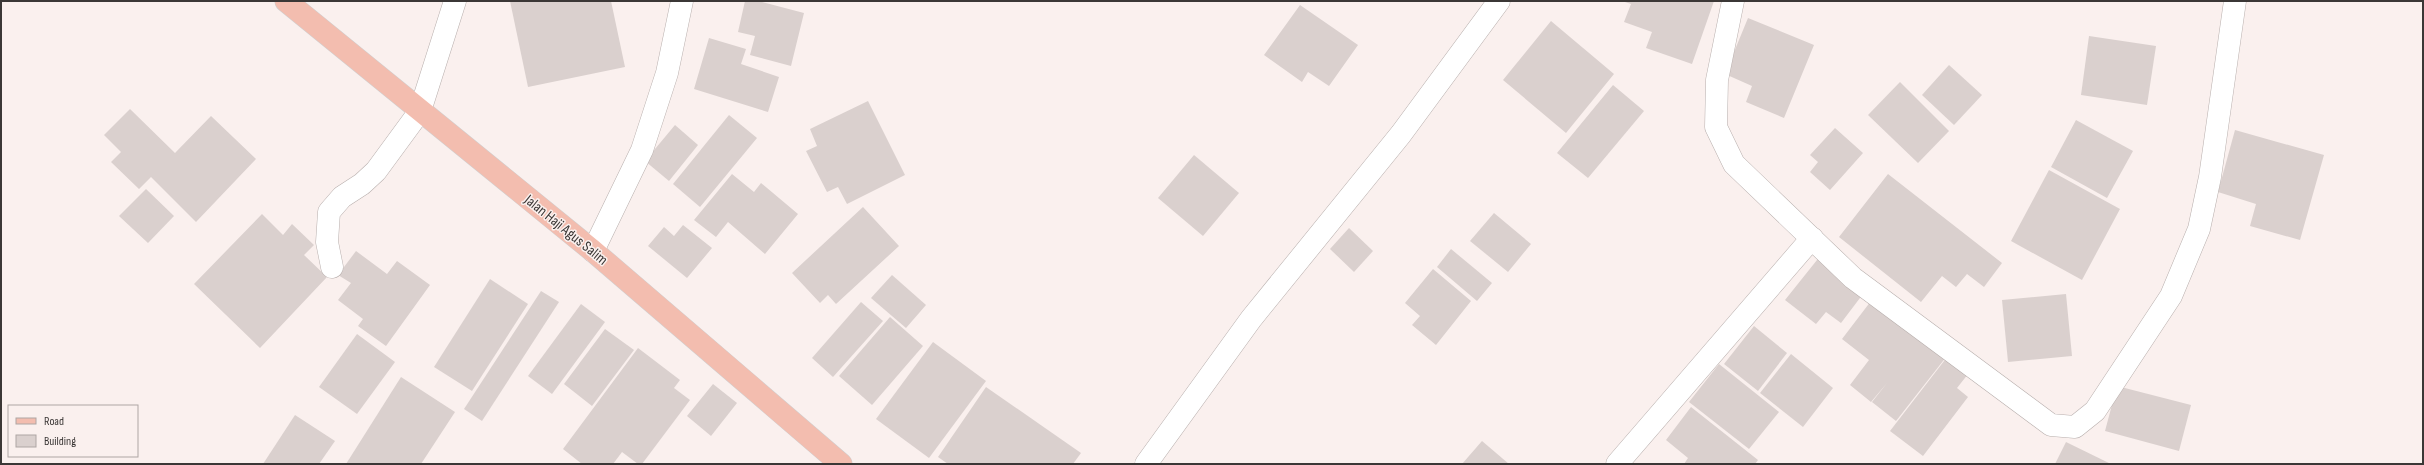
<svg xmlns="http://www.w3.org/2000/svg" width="2424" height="465" font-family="'Sofia Sans Condensed',sans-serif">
	<rect width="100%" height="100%" fill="#faf0ee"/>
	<g fill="#dad0ce">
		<polygon points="510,1 611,1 625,67 528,87"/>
		<polygon points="745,1 758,1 804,13 791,66 750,55 755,36 738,32"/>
		<polygon points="1622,1 1714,1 1692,64 1646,48 1652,32 1624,22 1631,4"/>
		<polygon points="1300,5 1358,45 1329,86 1308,72 1302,82 1264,55"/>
		<polygon points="1748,18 1814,45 1784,118 1746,102 1752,86 1725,74"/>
		<polygon points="1551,21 1614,74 1566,133 1503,80"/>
		<polygon points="2089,36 2156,46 2147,105 2081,95"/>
		<polygon points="709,38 746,49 741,64 779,77 768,112 694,89"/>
		<polygon points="1949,65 1982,95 1954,125 1922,95"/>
		<polygon points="1900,82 1949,131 1918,163 1868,115"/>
		<polygon points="1613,85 1644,111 1588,178 1557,153"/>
		<polygon points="868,101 905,175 847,204 838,187 827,192 806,151 817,146 810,129"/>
		<polygon points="130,109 175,153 211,116 256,159 196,222 151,177 139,189 111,162 121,152 104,135"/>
		<polygon points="729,115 757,138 700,207 673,184"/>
		<polygon points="2076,120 2133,151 2107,198 2051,167"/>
		<polygon points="675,125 698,145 669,181 645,161"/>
		<polygon points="1835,128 1863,153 1830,190 1810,172 1818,162 1810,155"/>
		<polygon points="2235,130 2324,155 2300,240 2250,226 2256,204 2218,192"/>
		<polygon points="1194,155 1239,193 1203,236 1158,198"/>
		<polygon points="2049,170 2120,209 2082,280 2011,241"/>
		<polygon points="732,174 754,192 761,183 798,214 765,254 728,222 716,237 694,220"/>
		<polygon points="1888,174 2002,263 1984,287 1967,274 1956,287 1942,276 1921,302 1839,237"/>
		<polygon points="146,189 174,216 148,243 119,216"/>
		<polygon points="863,207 899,246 836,304 828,295 820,303 792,273"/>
		<polygon points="1494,213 1531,244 1508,272 1470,241"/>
		<polygon points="262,214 283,235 292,224 314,245 304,255 327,277 260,348 194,284"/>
		<polygon points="683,225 712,248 687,278 648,246 664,227 674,236"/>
		<polygon points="1349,228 1373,251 1354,272 1330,249"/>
		<polygon points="1451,249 1492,283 1477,301 1437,267"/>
		<polygon points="356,251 387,274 397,261 430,285 386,346 358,326 363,319 338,300 351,283 338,275"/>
		<polygon points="1821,255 1866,290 1841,323 1826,312 1816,324 1785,300"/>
		<polygon points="1433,269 1471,301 1436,345 1412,325 1420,316 1405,303"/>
		<polygon points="892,275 926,305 906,328 871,298"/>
		<polygon points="490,279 528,304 472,391 434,367"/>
		<polygon points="541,291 559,302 482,421 464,409"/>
		<polygon points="2066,294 2072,356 2008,362 2002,300"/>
		<polygon points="1871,301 1950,352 1896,421 1872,402 1887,383 1871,402 1850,385 1869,360 1842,339"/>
		<polygon points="861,302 883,321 833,377 812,358"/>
		<polygon points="581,304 605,322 552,394 528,376"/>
		<polygon points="890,317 923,346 872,405 839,376"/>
		<polygon points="1754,326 1787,353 1758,391 1724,364"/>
		<polygon points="605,329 634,350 592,406 564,384"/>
		<polygon points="357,334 395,362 357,414 319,387"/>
		<polygon points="933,342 986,381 929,458 876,419"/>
		<polygon points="638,348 680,380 674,388 690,400 642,464 638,464 622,452 613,464 582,464 563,449"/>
		<polygon points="1951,352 1972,369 1957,388 1968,397 1923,456 1890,431"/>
		<polygon points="1791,354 1833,388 1803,427 1760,393"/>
		<polygon points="1719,364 1779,412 1749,449 1689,402"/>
		<polygon points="401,377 455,412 421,464 346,464"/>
		<polygon points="713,384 737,403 711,436 687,416"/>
		<polygon points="2117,386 2191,405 2179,451 2105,431"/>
		<polygon points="986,387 1081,453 1073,464 948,464 938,457"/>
		<polygon points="1691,407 1758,460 1755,464 1684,464 1688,458 1666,440"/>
		<polygon points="295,415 335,441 319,464 263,464"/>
		<polygon points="1482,441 1509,464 1462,464"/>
		<polygon points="2066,442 2111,464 2055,464"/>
	</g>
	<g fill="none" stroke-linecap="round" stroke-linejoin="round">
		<defs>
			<g id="minor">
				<polyline points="1733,1 1717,80 1716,127 1734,164 1853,278 2051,425 2075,427 2095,411 2171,296 2199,229 2210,177 2235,1"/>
				<polyline points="593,251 642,150 667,73 682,1"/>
				<polyline points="332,267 327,242 329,212 342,197 362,184 376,171 420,111 455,1"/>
				<polyline points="1146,464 1251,319 1401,134 1499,1"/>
				<polyline points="1617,464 1812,238"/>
			</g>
			<polyline id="major" points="286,1 593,251 841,464"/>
		</defs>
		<use href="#minor" stroke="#b8afad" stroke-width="23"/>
		<use href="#major" stroke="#d0cfcf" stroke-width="23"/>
		<use href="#minor" stroke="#fff" stroke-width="22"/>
		<use href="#major" stroke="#f3bdaf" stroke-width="22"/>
	</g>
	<g text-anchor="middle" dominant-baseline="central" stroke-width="3" stroke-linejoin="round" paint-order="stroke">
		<g font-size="15" fill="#3b3736" stroke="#faf0ee">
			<text transform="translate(566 230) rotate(39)">Jalan Haji Agus Salim</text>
		</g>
	</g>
	<rect width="2424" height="465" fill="none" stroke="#3b3736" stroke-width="4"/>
	<rect x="8" y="405" width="130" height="52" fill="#faf0ee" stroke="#aea6a4"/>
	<rect x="16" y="418" width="20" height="6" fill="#f3bdaf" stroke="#aea6a4"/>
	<text x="44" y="425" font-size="12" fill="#3b3736">Road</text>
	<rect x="16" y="435" width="20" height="12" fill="#dad0ce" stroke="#aea6a4"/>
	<text x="44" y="445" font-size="12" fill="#3b3736">Building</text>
</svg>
